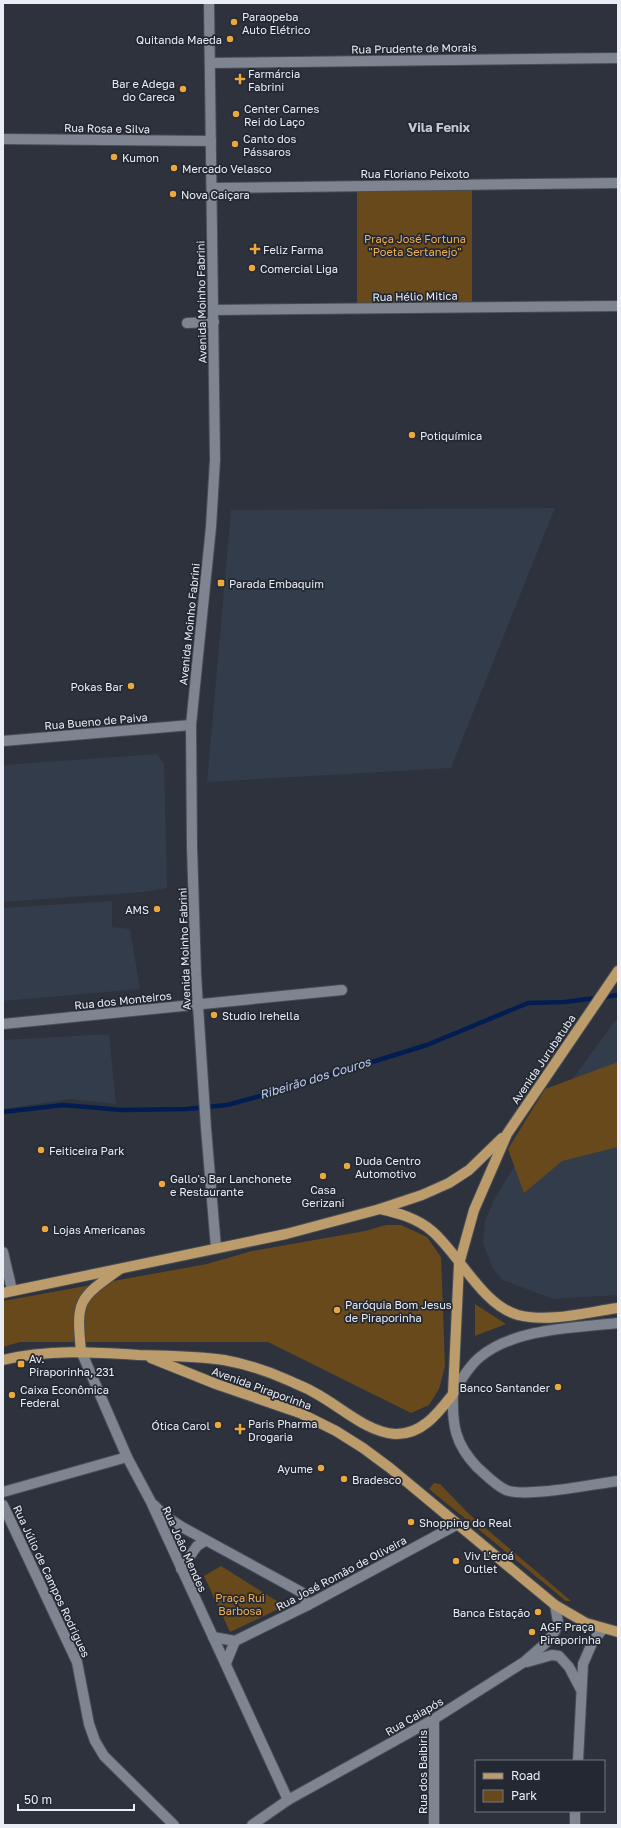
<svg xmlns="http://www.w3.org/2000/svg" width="621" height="1828" font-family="'Golos Text',sans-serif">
	<rect width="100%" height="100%" fill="#2d323c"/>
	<g fill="#333c4b">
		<polygon points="555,508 451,768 207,782 231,510"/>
		<polygon points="157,754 164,764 167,888 143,892 3,902 3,765"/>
		<polygon points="112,901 112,927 130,929 140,989 3,1001 3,908"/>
		<polygon points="618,1017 618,1295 553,1299 503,1280 493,1269 483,1243 485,1221 494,1200 540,1123"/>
		<polygon points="109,1034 116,1104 70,1099 3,1109 3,1040"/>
	</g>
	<g fill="#68491b">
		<polygon points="357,185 472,185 472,308 357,309"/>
		<polygon points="618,1062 618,1147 562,1161 524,1193 508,1149 545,1089"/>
		<polygon points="386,1225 401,1225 427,1237 441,1257 445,1366 439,1389 429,1405 411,1413 268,1342 20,1342 3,1347 3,1301 207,1264 252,1251 365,1231"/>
		<polygon points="475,1304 506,1324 475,1336"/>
		<polygon points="434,1483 440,1484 469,1514 571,1601 566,1601 429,1489"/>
		<polygon points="221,1566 285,1606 230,1632 204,1576"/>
	</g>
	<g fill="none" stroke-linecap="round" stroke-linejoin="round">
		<polyline stroke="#021d52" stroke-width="4.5" points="3,1112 63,1105 122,1110 187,1109 227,1105 275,1092 427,1045 528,1003 565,1002 618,995"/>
		<defs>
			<g id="minor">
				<polyline points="210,63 618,58"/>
				<polyline points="3,139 211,141"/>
				<polyline points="187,323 214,322"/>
				<polyline points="3,741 191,725"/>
				<polyline points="3,1024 342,990"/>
				<polyline points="3,1252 12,1290"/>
				<polyline points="81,1351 127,1457 151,1502 288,1800"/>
				<polyline points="3,1492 127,1457"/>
				<polyline points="3,1505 77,1662 89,1724 95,1741 104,1756 174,1825"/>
				<polyline points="154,1505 165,1516 182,1527 301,1592 308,1605"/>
				<polyline points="181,1569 197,1546 205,1541"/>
				<polyline points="213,1637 235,1641 308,1605 458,1524"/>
				<polyline points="527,1662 552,1655 559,1656 569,1667 580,1688"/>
				<polyline points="226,1663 235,1641"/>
				<polyline points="578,1761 583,1664 593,1641 603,1629"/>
				<polyline points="252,1825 288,1800 434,1719 524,1662 547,1642 555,1631 558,1622 555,1605"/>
				<polyline points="434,1825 434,1719"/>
				<polyline points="575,1825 575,1811"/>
			</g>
			<g id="tertiary">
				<polyline points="209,3 215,460 211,527 191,725 192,847 196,975 206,1128 216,1248"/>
				<polyline points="212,188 618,183"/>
				<polyline points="213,310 618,306"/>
				<path d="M453,1394C452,1425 455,1444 477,1467C486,1475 495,1485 506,1490C527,1498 593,1484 618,1481"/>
			</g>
			<path id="secondary" d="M453,1394C460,1381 468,1367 480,1357C515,1328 574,1328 618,1323"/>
			<g id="primary">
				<path d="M380,1209C398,1213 417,1218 432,1231C459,1254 482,1305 518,1315C550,1323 587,1312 618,1308"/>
				<polyline points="3,1293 286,1234 380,1209 422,1195 449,1183 469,1170 502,1138"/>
				<path d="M81,1351C76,1300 78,1299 120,1269"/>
				<polyline points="151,1358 216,1384 300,1413 336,1431 363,1448 390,1468 555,1605 586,1623 618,1632"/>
				<path d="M3,1360C48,1349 93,1352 139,1355C167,1356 196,1356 224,1360C246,1364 270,1372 290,1381C298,1385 307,1388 315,1393C340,1406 366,1432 395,1434C422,1435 438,1413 453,1394L459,1264L474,1210L507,1134L618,971"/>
			</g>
		</defs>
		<use href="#minor" stroke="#484d55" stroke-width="12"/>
		<use href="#tertiary" stroke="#484d55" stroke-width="12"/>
		<use href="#secondary" stroke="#484d55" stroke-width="12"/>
		<use href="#primary" stroke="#484d55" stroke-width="12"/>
		<use href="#minor" stroke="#7e8590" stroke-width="10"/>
		<use href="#tertiary" stroke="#7e8590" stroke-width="10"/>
		<use href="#secondary" stroke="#7e8590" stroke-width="10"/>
		<use href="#primary" stroke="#bd9c6b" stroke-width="10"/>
	</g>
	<g fill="#eda83c" stroke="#232832" stroke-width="1.5">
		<circle cx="234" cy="22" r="4"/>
		<circle cx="230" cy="39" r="4"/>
		<path d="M238 73h4v4h4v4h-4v4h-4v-4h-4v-4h4z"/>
		<circle cx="183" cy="89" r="4"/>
		<circle cx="236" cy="114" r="4"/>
		<circle cx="235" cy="144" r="4"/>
		<circle cx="114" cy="157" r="4"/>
		<circle cx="174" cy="168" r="4"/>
		<circle cx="173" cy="194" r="4"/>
		<path d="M253 243h4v4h4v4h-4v4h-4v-4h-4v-4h4z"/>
		<circle cx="252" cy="268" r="4"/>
		<circle cx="412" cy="435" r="4"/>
		<rect x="217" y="579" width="8" height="8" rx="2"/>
		<circle cx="131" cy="686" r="4"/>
		<circle cx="157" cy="909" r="4"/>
		<circle cx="214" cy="1015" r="4"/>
		<circle cx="41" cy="1150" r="4"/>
		<circle cx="347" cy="1166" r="4"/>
		<circle cx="323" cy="1176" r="4"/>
		<circle cx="162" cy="1184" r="4"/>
		<circle cx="45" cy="1229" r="4"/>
		<circle cx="337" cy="1310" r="4"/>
		<rect x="17" y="1360" width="8" height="8" rx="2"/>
		<circle cx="558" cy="1387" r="4"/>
		<circle cx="12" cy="1395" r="4"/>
		<circle cx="218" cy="1425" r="4"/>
		<path d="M238 1423h4v4h4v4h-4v4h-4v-4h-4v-4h4z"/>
		<circle cx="321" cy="1468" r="4"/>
		<circle cx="344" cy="1479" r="4"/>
		<circle cx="411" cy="1522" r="4"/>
		<circle cx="456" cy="1561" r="4"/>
		<circle cx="538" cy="1612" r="4"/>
		<circle cx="532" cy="1632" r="4"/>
	</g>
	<g text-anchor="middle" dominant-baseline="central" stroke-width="3.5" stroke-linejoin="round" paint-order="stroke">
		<g font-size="11" fill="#eaedf4" stroke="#232832" text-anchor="start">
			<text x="242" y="16">Paraopeba<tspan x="242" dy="13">Auto Elétrico</tspan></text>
			<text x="222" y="39" text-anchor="end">Quitanda Maeda</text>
			<text x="248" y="73">Farmárcia<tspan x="248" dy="13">Fabrini</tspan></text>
			<text x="175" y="83" text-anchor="end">Bar e Adega<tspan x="175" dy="13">do Careca</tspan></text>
			<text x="244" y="108">Center Carnes<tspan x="244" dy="13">Rei do Laço</tspan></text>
			<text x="243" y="138">Canto dos<tspan x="243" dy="13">Pássaros</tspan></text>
			<text x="122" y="157">Kumon</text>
			<text x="182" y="168">Mercado Velasco</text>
			<text x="181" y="194">Nova Caiçara</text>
			<text x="263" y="249">Feliz Farma</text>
			<text x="260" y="268">Comercial Liga</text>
			<text x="420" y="435">Potiquímica</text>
			<text x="229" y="583">Parada Embaquim</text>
			<text x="123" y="686" text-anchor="end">Pokas Bar</text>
			<text x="149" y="909" text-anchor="end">AMS</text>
			<text x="222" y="1015">Studio Irehella</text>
			<text x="49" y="1150">Feiticeira Park</text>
			<text x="355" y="1160">Duda Centro<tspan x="355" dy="13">Automotivo</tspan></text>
			<text x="170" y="1178">Gallo's Bar Lanchonete<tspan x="170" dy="13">e Restaurante</tspan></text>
			<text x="323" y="1189" text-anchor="middle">Casa<tspan x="323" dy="13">Gerizani</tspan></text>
			<text x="53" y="1229">Lojas Americanas</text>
			<text x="345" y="1304">Paróquia Bom Jesus<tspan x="345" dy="13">de Piraporinha</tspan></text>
			<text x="29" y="1358">Av.<tspan x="29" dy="13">Piraporinha, 231</tspan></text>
			<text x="550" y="1387" text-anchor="end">Banco Santander</text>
			<text x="20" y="1389">Caixa Econômica<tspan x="20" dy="13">Federal</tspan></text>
			<text x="248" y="1423">Paris Pharma<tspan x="248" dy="13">Drogaria</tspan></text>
			<text x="210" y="1425" text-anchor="end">Ótica Carol</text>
			<text x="313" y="1468" text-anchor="end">Ayume</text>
			<text x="352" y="1479">Bradesco</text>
			<text x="419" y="1522">Shopping do Real</text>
			<text x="464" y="1555">Viv L'eroá<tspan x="464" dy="13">Outlet</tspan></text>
			<text x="530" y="1612" text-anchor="end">Banca Estação</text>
			<text x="540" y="1626">AGF Praça<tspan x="540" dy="13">Piraporinha</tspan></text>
		</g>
		<g font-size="11" fill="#eaedf4" stroke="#232832">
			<text transform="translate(414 48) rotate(-1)">Rua Prudente de Morais</text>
			<text transform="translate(107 128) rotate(1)">Rua Rosa e Silva</text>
			<text x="415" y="173">Rua Floriano Peixoto</text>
			<text transform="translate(415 296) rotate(-1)">Rua Hélio Mitica</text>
			<text transform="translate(201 302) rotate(-91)">Avenida Moinho Fabrini</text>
			<text transform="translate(189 624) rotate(-84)">Avenida Moinho Fabrini</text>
			<text transform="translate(96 721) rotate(-5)">Rua Bueno de Paiva</text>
			<text transform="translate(184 949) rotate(-92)">Avenida Moinho Fabrini</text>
			<text transform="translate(123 1000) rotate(-6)">Rua dos Monteiros</text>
			<text transform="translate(543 1059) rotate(-56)">Avenida Jurubatuba</text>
			<text transform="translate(262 1388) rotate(20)">Avenida Piraporinha</text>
			<text transform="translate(185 1549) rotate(66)">Rua João Mendes</text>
			<text transform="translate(341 1573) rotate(-28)">Rua José Romão de Oliveira</text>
			<text transform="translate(52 1581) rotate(65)">Rua Júlio de Campos Rodrigues</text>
			<text transform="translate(414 1716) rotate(-30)">Rua Caiapós</text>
			<text transform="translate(422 1772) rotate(-90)">Rua dos Baibiris</text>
		</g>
		<g font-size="11" fill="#f0b052" stroke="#232832">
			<text x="415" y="238">Praça José Fortuna<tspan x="415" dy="13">"Poeta Sertanejo"</tspan></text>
			<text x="240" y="1597">Praça Rui<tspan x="240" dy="13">Barbosa</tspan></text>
		</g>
		<g font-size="12" font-style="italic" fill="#b9cdef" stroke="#232832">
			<text transform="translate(315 1078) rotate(-17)">Ribeirão dos Couros</text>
		</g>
		<g font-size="13" font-weight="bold" fill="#c2c9d5" stroke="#232832">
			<text x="439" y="127">Vila Fenix</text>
		</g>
	</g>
	<rect width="621" height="1828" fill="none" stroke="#eaedf4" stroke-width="8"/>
	<rect x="475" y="1760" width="130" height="52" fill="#232832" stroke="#737780"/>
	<rect x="483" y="1773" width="20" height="6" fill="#bd9c6b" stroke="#737780"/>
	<text x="511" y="1780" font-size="12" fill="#eaedf4">Road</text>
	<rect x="483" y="1790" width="20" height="12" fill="#68491b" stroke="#737780"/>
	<text x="511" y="1800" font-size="12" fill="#eaedf4">Park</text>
	<path d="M18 1804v6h116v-6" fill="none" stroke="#eaedf4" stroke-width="2"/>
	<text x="24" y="1804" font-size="12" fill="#eaedf4" stroke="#232832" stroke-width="3" paint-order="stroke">50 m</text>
</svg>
